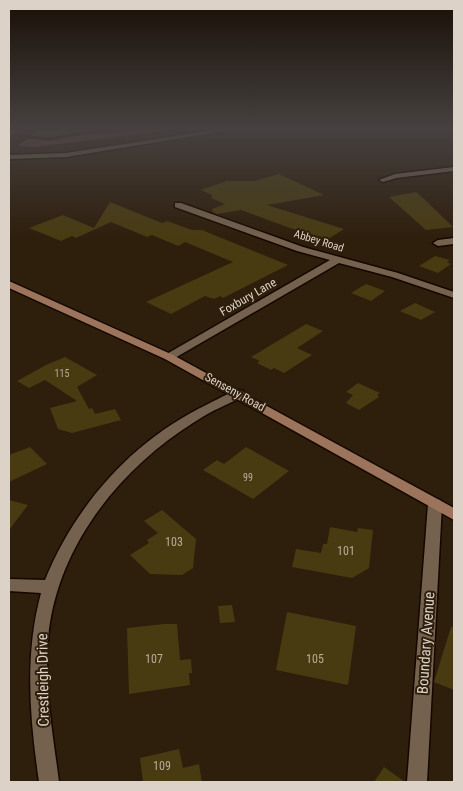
<svg xmlns="http://www.w3.org/2000/svg" width="463" height="791" font-family="'Roboto Condensed',sans-serif">
	<rect width="100%" height="100%" fill="#2e1e0c"/>
	<polygon fill="#734746" points="183,128 35,147 18,146 40,129"/>
	<g fill="none" stroke-linecap="round" stroke-linejoin="round">
		<polyline stroke="#0c0e00" stroke-width="3" points="19,136 49,139 84,133 153,128"/>
	</g>
	<g fill="#483b11">
		<polygon points="279,174 324,195 267,205 344,229 328,239 290,228 241,210 217,214 213,212 212,209 225,204 211,198 212,195 201,190 227,181 254,181"/>
		<polygon points="416,192 423,198 453,227 426,230 389,197"/>
		<polygon points="110,202 162,223 167,221 192,230 202,230 288,265 223,298 220,296 214,299 205,296 171,314 146,302 233,262 185,242 178,246 152,235 147,237 111,222 76,238 72,236 61,241 29,228 63,215 94,228"/>
		<polygon points="435,256 450,260 447,262 451,264 438,273 419,266"/>
		<polygon points="366,284 385,291 371,301 351,293"/>
		<polygon points="415,303 435,312 421,320 400,311"/>
		<polygon points="306,324 323,331 297,348 312,355 284,373 274,368 271,370 257,363 260,361 251,357"/>
		<polygon points="65,357 97,375 77,387 89,409 92,408 95,414 115,409 121,420 72,433 58,429 50,408 77,401 45,380 29,388 17,381 46,365"/>
		<polygon points="358,383 380,393 377,395 379,397 359,410 346,403 353,395 346,392"/>
		<polygon points="30,447 47,464 9,482 9,455"/>
		<polygon points="246,447 289,471 253,499 203,470 217,460 224,464"/>
		<polygon points="9,500 28,505 9,530"/>
		<polygon points="162,510 196,539 193,568 182,575 150,574 130,555 149,543 147,540 158,533 144,521"/>
		<polygon points="330,527 357,532 358,528 373,530 369,568 352,578 292,567 296,549 321,553 323,544 327,544"/>
		<polygon points="232,605 235,622 220,623 218,606"/>
		<polygon points="287,612 356,626 348,685 276,670"/>
		<polygon points="164,624 177,624 180,660 191,659 192,673 189,673 190,685 129,694 127,628"/>
		<polygon points="451,627 454,627 454,690 434,682"/>
		<polygon points="179,749 183,768 199,764 202,782 143,782 140,758"/>
		<polygon points="384,767 405,782 374,782"/>
	</g>
	<g fill="none" stroke-linecap="round" stroke-linejoin="round">
		<defs>
			<g id="minor">
				<polygon points="227,128 244,128 66,157 9,159 9,155 66,153"/>
				<polygon points="454,167 454,171 396,178 383,182 379,180 395,174"/>
				<polygon points="175,203 181,203 303,247 398,273 454,292 454,298 392,277 339,263 173,359 165,359 163,357 165,355 330,260 297,251 175,207"/>
				<polygon points="454,238 454,244 438,246 433,243 438,240"/>
				<path d="M239,390L243,391L245,394L243,397C228,404 211,411 196,421C120,468 56,547 48,639C44,686 53,735 59,782H39C30,719 24,656 41,593L9,591V579L45,580C76,504 133,440 208,404C218,399 228,393 239,390Z"/>
				<polygon points="435,499 440,500 442,504 427,782 407,782 428,504 430,500"/>
			</g>
			<g id="secondary">
				<polygon points="14,128 21,128 9,137 9,132"/>
				<polygon points="9,281 173,355 454,508 454,520 165,359 9,288"/>
			</g>
		</defs>
		<use href="#minor" stroke="#150700" stroke-width="3"/>
		<use href="#secondary" stroke="#150700" stroke-width="3"/>
		<use href="#minor" fill="#75624e" fill-rule="evenodd"/>
		<use href="#secondary" fill="#9c745b" fill-rule="evenodd"/>
	</g>
	<linearGradient id="sky" x2="0" y2="1"><stop stop-color="#191007"/><stop offset="0.54" stop-color="#464140"/><stop offset="1" stop-color="#464140" stop-opacity="0"/></linearGradient>
	<rect width="463" height="239" fill="url(#sky)"/>
	<g text-anchor="middle" dominant-baseline="central" stroke-width="4" stroke-linejoin="round" paint-order="stroke">
		<g font-size="10" fill="#b8ac9a">
			<text x="62" y="373">115</text>
			<text x="248" y="477">99</text>
		</g>
		<g font-size="11" fill="#ddd2c7" stroke="#2e1e0c">
			<text transform="translate(319 241) rotate(17)">Abbey Road</text>
		</g>
		<g font-size="12" fill="#ddd2c7" stroke="#2e1e0c">
			<text transform="translate(248 297) rotate(-30)">Foxbury Lane</text>
			<text transform="translate(235 392) rotate(29)">Senseny Road</text>
		</g>
		<g font-size="12" fill="#b8ac9a">
			<text x="174" y="542">103</text>
			<text x="346" y="551">101</text>
			<text x="154" y="659">107</text>
			<text x="315" y="659">105</text>
			<text x="162" y="766">109</text>
		</g>
		<g font-size="15" fill="#ddd2c7" stroke="#2e1e0c">
			<text transform="translate(426 643) rotate(-86)">Boundary Avenue</text>
			<text transform="translate(43 680) rotate(-91)">Crestleigh Drive</text>
		</g>
	</g>
	<rect width="463" height="791" fill="none" stroke="#ddd2c7" stroke-width="20"/>
</svg>
